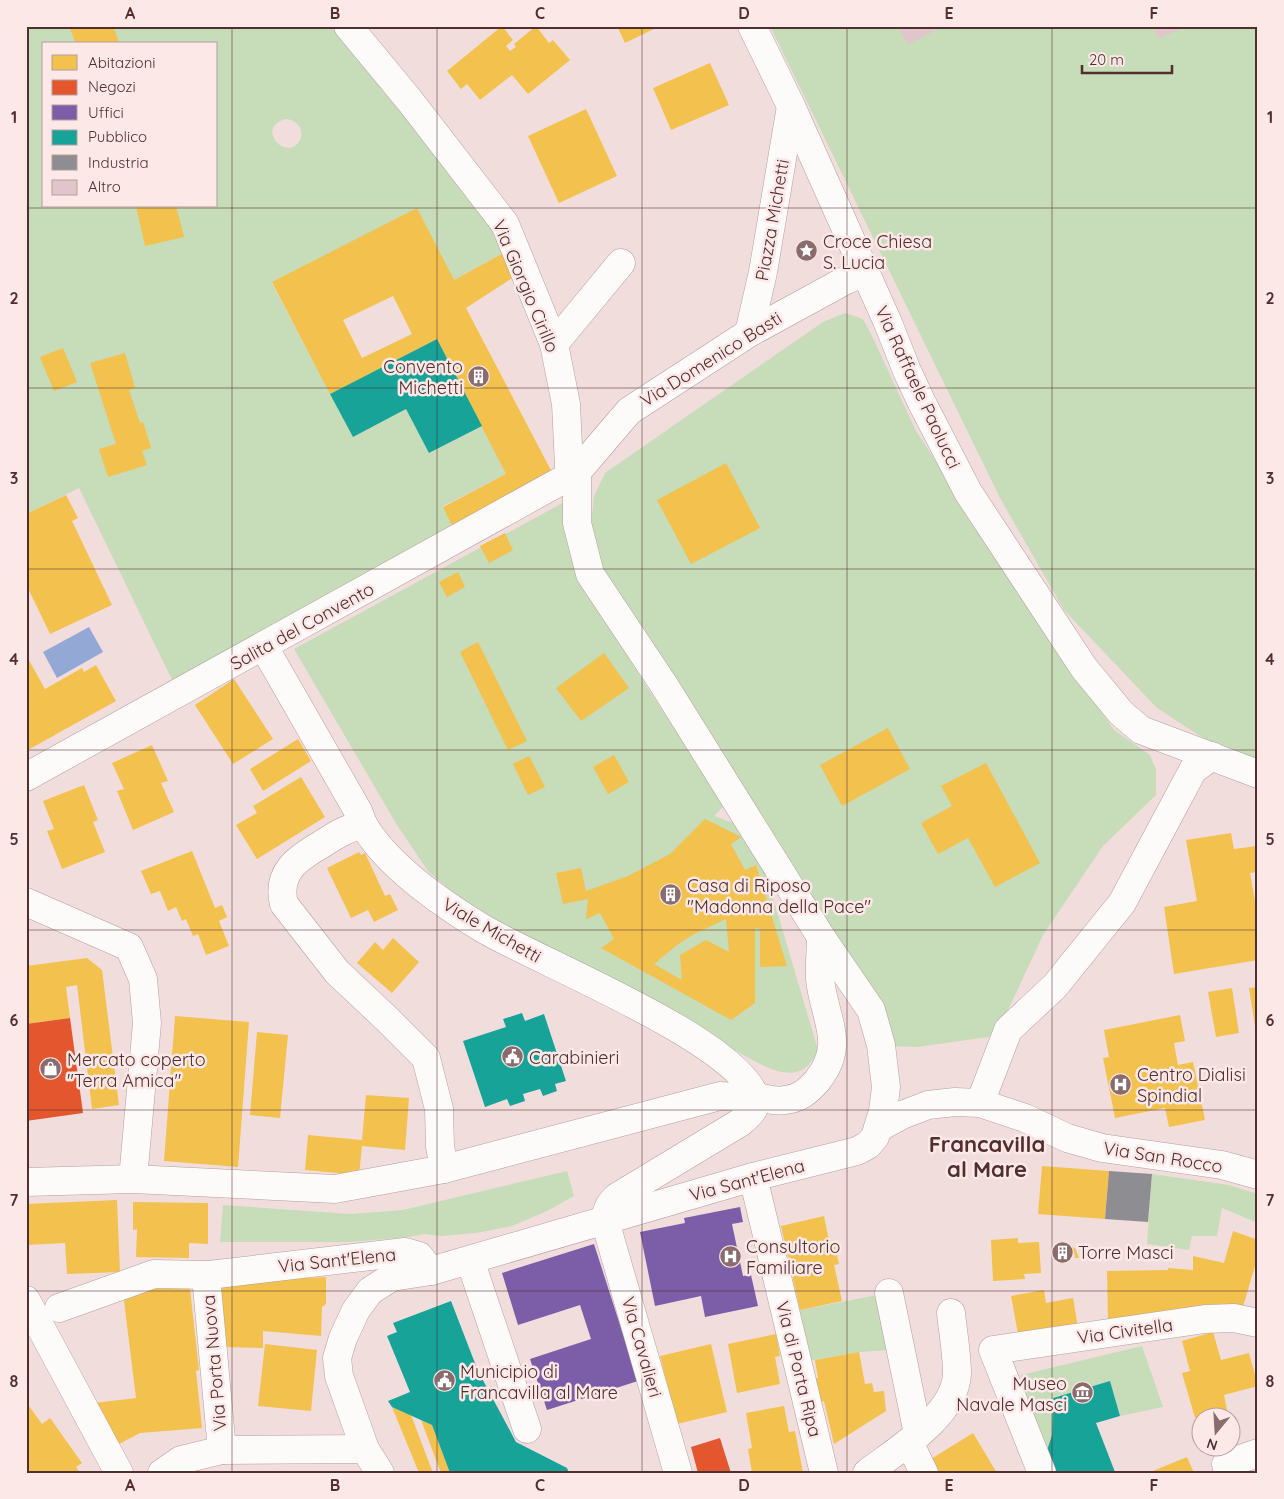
<svg xmlns="http://www.w3.org/2000/svg" width="1284" height="1499" font-family="Quicksand,sans-serif">
	<rect width="100%" height="100%" fill="#f2dddd"/>
	<g fill="#c7dcb8" fill-rule="evenodd">
		<path d="M26,26H340L409,108L507,251L454,280L272,283L353,437L406,409L430,453L482,426L506,474L443,506L454,530L174,684L79,488L26,514ZM44,44H216V206H44ZM285,119C296,119 305,129 300,140C288,163 254,129 285,119Z"/>
		<polygon points="770,26 1258,26 1257,773 1157,708 1064,610 1000,498"/>
		<polygon points="845,313 863,319 873,338 916,431 1057,647 1114,730 1150,755 1156,770 1156,795 1103,846 1043,935 996,1036 917,1047 886,1046 597,568 591,525 594,496 605,473 823,322"/>
		<path d="M568,500L588,592L646,686L726,804L714,816L742,826L761,857L818,1050C806,1078 787,1076 764,1066L536,945L469,907L428,871L397,825L294,649Z"/>
		<polygon points="567,1171 574,1196 547,1211 512,1226 476,1233 441,1236 424,1234 409,1237 350,1242 220,1242 223,1205 350,1214 403,1210"/>
		<polygon points="1152,1174 1229,1185 1258,1194 1258,1223 1222,1208 1217,1236 1192,1236 1189,1250 1147,1244"/>
		<polygon points="877,1295 890,1350 859,1352 809,1361 800,1310"/>
		<polygon points="1142,1346 1163,1407 1120,1416 1110,1382 1053,1397 1052,1435 1042,1466 1021,1375"/>
	</g>
	<polygon fill="#94a8d6" points="89,627 103,652 57,678 43,652"/>
	<g fill="#f2c14e" fill-rule="evenodd">
		<polygon points="69,26 113,26 119,43 76,44"/>
		<polygon points="502,26 513,40 506,46 510,51 516,47 514,44 536,26 549,43 553,40 570,60 528,94 512,75 480,100 467,84 461,89 447,71"/>
		<polygon points="617,26 660,26 625,43"/>
		<polygon points="710,63 729,105 671,130 653,88"/>
		<polygon points="586,109 617,176 559,203 528,136"/>
		<polygon points="136,206 176,206 184,237 145,246"/>
		<path d="M417,208L454,280L507,251L520,273L466,308L555,478L454,530L443,507L506,474L437,339L330,394L272,282ZM393,296L412,334L362,358L343,320Z"/>
		<polygon points="63,348 77,382 54,391 40,357"/>
		<polygon points="125,353 135,388 129,390 140,423 143,422 151,448 142,451 147,465 108,477 99,449 116,444 90,363"/>
		<polygon points="726,463 760,528 691,564 657,500"/>
		<polygon points="66,495 78,518 72,521 112,605 50,634 26,584 26,514"/>
		<polygon points="505,533 513,550 489,563 480,546"/>
		<polygon points="458,572 465,587 447,597 439,582"/>
		<polygon points="478,642 527,741 508,750 460,652"/>
		<polygon points="604,653 629,688 581,721 556,688"/>
		<polygon points="26,655 45,689 82,668 84,672 96,665 116,701 26,751"/>
		<polygon points="234,679 273,739 233,764 195,705"/>
		<polygon points="888,728 910,769 842,806 820,765"/>
		<polygon points="298,739 311,761 263,791 250,769"/>
		<polygon points="152,745 168,781 161,783 174,812 133,830 117,791 124,789 112,763"/>
		<polygon points="614,755 629,782 608,794 593,767"/>
		<polygon points="529,756 545,787 528,795 513,764"/>
		<polygon points="986,763 1040,863 995,887 968,838 938,854 921,823 952,806 941,786"/>
		<polygon points="301,777 325,817 257,859 236,825 257,813 253,806"/>
		<polygon points="84,785 98,820 93,822 105,852 62,869 47,831 54,829 43,801"/>
		<path d="M705,819L741,837L731,844L745,870L756,865L787,966L760,967V929L755,928V1003L731,1020L601,948L614,939L600,913L586,919L588,899L563,904L556,873L581,868L586,891L628,876L670,854ZM726,919L729,952L706,940L680,955L682,980L654,964L677,945L694,934Z"/>
		<polygon points="1231,833 1234,849 1257,846 1258,872 1250,873 1255,901 1258,901 1258,960 1174,974 1164,907 1197,901 1186,840"/>
		<polygon points="192,851 215,908 222,905 227,917 219,921 229,946 206,955 198,934 193,936 186,919 182,921 176,907 168,911 160,891 151,894 141,871"/>
		<polygon points="359,852 361,855 365,853 385,896 390,894 398,910 374,922 368,910 351,918 327,868"/>
		<polygon points="393,938 419,962 392,993 357,963 375,942 383,950"/>
		<polygon points="87,958 102,970 119,1105 92,1109 77,985 66,987 70,1018 26,1024 26,966"/>
		<polygon points="1258,987 1258,1039 1257,1039 1249,988"/>
		<polygon points="1232,988 1239,1033 1216,1037 1208,992"/>
		<polygon points="1180,1015 1185,1041 1174,1043 1178,1065 1193,1062 1205,1120 1169,1127 1165,1108 1115,1118 1103,1058 1109,1057 1104,1030"/>
		<polygon points="175,1016 249,1022 238,1167 164,1161"/>
		<polygon points="257,1032 288,1035 280,1118 250,1115"/>
		<polygon points="366,1095 409,1098 405,1150 362,1146 359,1175 305,1170 308,1135 362,1140"/>
		<polygon points="1042,1166 1109,1171 1105,1219 1038,1214"/>
		<polygon points="117,1200 120,1272 67,1274 65,1243 28,1245 26,1204"/>
		<polygon points="133,1202 208,1203 208,1244 189,1243 189,1258 136,1257 137,1229 133,1230"/>
		<polygon points="824,1216 830,1246 835,1246 839,1264 834,1265 842,1301 800,1310 781,1226"/>
		<polygon points="1233,1231 1258,1240 1258,1267 1255,1266 1242,1310 1108,1325 1107,1271 1168,1270 1168,1268 1193,1270 1193,1256 1224,1263"/>
		<polygon points="1018,1238 1018,1243 1039,1242 1041,1273 1024,1274 1025,1279 993,1281 991,1240"/>
		<polygon points="1066,1246 1075,1248 1079,1258 1075,1258 1074,1252 1068,1250 1063,1255 1063,1259 1059,1259 1060,1250"/>
		<polygon points="326,1277 326,1304 322,1307 321,1336 263,1331 263,1348 224,1347 220,1282"/>
		<polygon points="189,1280 199,1370 196,1371 202,1428 140,1433 117,1445 94,1403 136,1398 123,1293 149,1282"/>
		<polygon points="1044,1290 1046,1303 1073,1298 1078,1327 1019,1339 1011,1296"/>
		<polygon points="1213,1332 1221,1360 1249,1353 1258,1386 1224,1395 1227,1410 1195,1418 1182,1373 1190,1371 1182,1341"/>
		<polygon points="776,1334 780,1356 775,1357 780,1384 737,1393 728,1344"/>
		<polygon points="265,1344 317,1350 311,1411 258,1406"/>
		<polygon points="711,1344 727,1412 677,1424 660,1356"/>
		<polygon points="859,1352 865,1384 872,1383 874,1392 884,1391 886,1411 834,1444 824,1401 818,1403 813,1379 818,1378 815,1360"/>
		<polygon points="26,1402 42,1424 50,1418 82,1463 76,1467 80,1473 26,1473"/>
		<polygon points="784,1406 789,1432 795,1431 803,1473 752,1473 748,1449 752,1448 746,1413"/>
		<polygon points="392,1407 411,1415 433,1473 419,1473"/>
		<polygon points="421,1420 432,1425 450,1473 441,1473"/>
		<polygon points="973,1433 997,1473 939,1473 931,1459"/>
		<polygon points="1187,1457 1194,1473 1148,1473"/>
	</g>
	<g fill="#e4572e">
		<polygon points="70,1018 83,1113 26,1121 26,1024"/>
		<polygon points="720,1438 731,1473 698,1473 691,1447"/>
	</g>
	<g fill="#7b5ea7">
		<polygon points="740,1207 743,1222 732,1224 743,1276 751,1275 758,1306 705,1317 701,1296 655,1306 640,1232 685,1223 684,1218"/>
		<polygon points="594,1244 638,1381 547,1410 530,1359 591,1339 580,1305 518,1325 502,1273"/>
	</g>
	<g fill="#17a398">
		<polygon points="437,339 482,426 429,453 406,409 353,437 330,394"/>
		<polygon points="522,1013 525,1021 544,1014 566,1081 555,1084 557,1091 543,1096 540,1089 523,1094 525,1101 510,1106 507,1099 485,1107 463,1041 506,1027 503,1019"/>
		<polygon points="451,1301 478,1371 516,1442 567,1468 569,1473 450,1473 432,1425 392,1407 388,1401 410,1392 387,1336 397,1332 393,1323"/>
		<polygon points="1110,1381 1120,1416 1096,1423 1115,1472 1045,1473 1042,1466 1052,1435 1053,1398"/>
	</g>
	<polygon fill="#8d8d92" points="1109,1171 1152,1174 1148,1222 1105,1219"/>
	<g fill="#e0c6cb">
		<polygon points="898,26 943,26 908,45"/>
		<polygon points="1153,26 1190,26 1158,38"/>
	</g>
	<g fill="none" stroke-linecap="round" stroke-linejoin="round">
		<defs>
			<g id="minor">
				<polyline points="348,26 410,101 505,224 554,344 566,404 569,466 577,472"/>
				<polyline points="749,333 763,272 791,106"/>
				<polyline points="554,344 621,263"/>
				<polyline points="264,647 358,811 363,824"/>
				<polyline points="26,777 577,472 629,411 749,333 846,280 865,272"/>
				<polyline points="26,902 129,947 143,979 147,1023 133,1179"/>
				<polyline points="980,1103 1008,1030 1055,986 1122,903 1193,770 1212,756"/>
				<polyline points="878,1128 902,1115 928,1105 955,1102 980,1103 1025,1118 1067,1138 1102,1148 1222,1165 1258,1175"/>
				<path d="M444,1169L440,1146L439,1109L426,1058L388,1020L337,972L284,904C276,872 298,858 322,844C336,835 347,828 363,824C387,866 441,903 482,928C537,961 737,1040 755,1097C758,1108 749,1115 741,1122L617,1197C610,1203 606,1210 605,1221L678,1473"/>
				<polyline points="753,1177 824,1473"/>
				<path d="M26,1182L133,1179L335,1189L444,1169L720,1096C732,1097 743,1096 755,1097C765,1098 775,1102 785,1100C799,1099 808,1091 817,1081C847,1044 824,1019 820,979C819,965 821,951 821,937"/>
				<polyline points="470,1260 527,1429"/>
				<polyline points="209,1275 207,1287 222,1450"/>
				<polyline points="889,1293 918,1434"/>
				<polyline points="26,1300 119,1473"/>
				<polyline points="59,1308 154,1274 209,1275 405,1252 419,1256 431,1271"/>
				<polyline points="909,1442 924,1473"/>
				<polyline points="162,1473 181,1460 222,1450 365,1449"/>
				<polyline points="380,1473 365,1449 339,1376 337,1358 343,1338 356,1310 370,1291 392,1277 431,1271 753,1177 857,1151 868,1145 875,1137 883,1111 886,1087 881,1045 871,1010 821,937 664,685 590,574 577,523 577,472"/>
				<path d="M867,1473C897,1450 955,1416 957,1374C957,1354 953,1333 951,1313"/>
				<polyline points="1042,1473 993,1350 1205,1319 1234,1318 1258,1323"/>
				<polyline points="1228,1473 1226,1464 1258,1453"/>
			</g>
			<polyline id="major" points="752,26 791,106 888,323 907,371 921,401 968,492 1084,668 1121,713 1141,730 1258,774"/>
		</defs>
		<use href="#minor" stroke="#b69d9d" stroke-width="29"/>
		<use href="#major" stroke="#b69d9d" stroke-width="29"/>
		<use href="#minor" stroke="#fdfafa" stroke-width="28"/>
		<use href="#major" stroke="#fdfafa" stroke-width="28"/>
	</g>
	<path fill="none" stroke="#522f2f" stroke-width="1" stroke-opacity="0.55" d="M232,26V1473M437,26V1473M642,26V1473M847,26V1473M1052,26V1473M26,208H1258M26,388H1258M26,569H1258M26,750H1258M26,930H1258M26,1110H1258M26,1291H1258"/>
	<defs>
		<symbol id="sight-disc" viewBox="-11 -11 22 22"><circle r="9.5" fill="#8a6c6c" stroke="#fbe8e7"/><path d="M0-6L1.8-2.2L6-1.7L2.9 1.2L3.7 5.4L0 3.3L-3.7 5.4L-2.9 1.2L-6-1.7L-1.8-2.2Z" fill="#fff"/></symbol>
		<symbol id="building-disc" viewBox="-11 -11 22 22"><circle r="9.5" fill="#8a6c6c" stroke="#fbe8e7"/><path d="M-4-6H4V6H1V3H-1V6H-4ZM-2.5-4.3h1.7v1.8h-1.7ZM.8-4.3h1.7v1.8H.8ZM-2.5-1h1.7V.8h-1.7ZM.8-1h1.7V.8H.8Z" fill="#fff"/></symbol>
		<symbol id="civic-disc" viewBox="-11 -11 22 22"><circle r="9.5" fill="#8a6c6c" stroke="#fbe8e7"/><path d="M-.6-6.5H3V-4.5H.6V-3L4-1V1h2V6H-6V1h2V-1L-.6-3ZM-1.2 2.5V6h2.4V2.5Z" fill="#fff"/></symbol>
		<symbol id="shop-disc" viewBox="-11 -11 22 22"><circle r="9.5" fill="#8a6c6c" stroke="#fbe8e7"/><path d="M-5-2.5h2.3a2.7 3.5 0 0 1 5.4 0H5L5.5 6h-11ZM-1.5-2.5h3a1.5 2.3 0 0 0-3 0Z" fill="#fff"/></symbol>
		<symbol id="hospital-disc" viewBox="-11 -11 22 22"><circle r="9.5" fill="#8a6c6c" stroke="#fbe8e7"/><path d="M-5-5h3v3.5h4V-5h3V5h-3V1.5h-4V5h-3Z" fill="#fff"/></symbol>
		<symbol id="museum-disc" viewBox="-11 -11 22 22"><circle r="9.5" fill="#8a6c6c" stroke="#fbe8e7"/><path d="M0-6L6-3V-2H-6V-3ZM-5-1h2V3h-2ZM-1-1h2V3h-2ZM3-1h2V3H3ZM-6 4H6V6H-6Z" fill="#fff"/></symbol>
	</defs>
	<g fill-rule="evenodd">
		<use href="#sight-disc" x="794" y="238" width="25" height="25"/>
		<use href="#building-disc" x="466" y="364" width="25" height="25"/>
		<use href="#building-disc" x="658" y="882" width="25" height="25"/>
		<use href="#civic-disc" x="500" y="1044" width="25" height="25"/>
		<use href="#shop-disc" x="38" y="1056" width="25" height="25"/>
		<use href="#hospital-disc" x="1108" y="1072" width="25" height="25"/>
		<use href="#building-disc" x="1050" y="1240" width="25" height="25"/>
		<use href="#hospital-disc" x="718" y="1244" width="25" height="25"/>
		<use href="#civic-disc" x="432" y="1368" width="25" height="25"/>
		<use href="#museum-disc" x="1070" y="1380" width="25" height="25"/>
	</g>
	<g text-anchor="middle" dominant-baseline="central" stroke-width="5" stroke-linejoin="round" paint-order="stroke">
		<g font-size="18" fill="#522f2f" stroke="#fbe8e7">
			<text transform="translate(772 220) rotate(-80)">Piazza Michetti</text>
			<text transform="translate(526 286) rotate(67)">Via Giorgio Cirillo</text>
			<text transform="translate(711 359) rotate(-32)">Via Domenico Basti</text>
			<text transform="translate(918 387) rotate(65)">Via Raffaele Paolucci</text>
			<text transform="translate(302 626) rotate(-29)">Salita del Convento</text>
			<text transform="translate(492 930) rotate(30)">Viale Michetti</text>
			<text transform="translate(1163 1157) rotate(9)">Via San Rocco</text>
			<text transform="translate(747 1180) rotate(-15)">Via Sant'Elena</text>
			<text transform="translate(337 1260) rotate(-6)">Via Sant'Elena</text>
			<text transform="translate(1125 1331) rotate(-8)">Via Civitella</text>
			<text transform="translate(642 1347) rotate(74)">Via Cavalieri</text>
			<text transform="translate(214 1363) rotate(-95)">Via Porta Nuova</text>
			<text transform="translate(799 1369) rotate(76)">Via di Porta Ripa</text>
		</g>
		<g font-size="18" fill="#522f2f" stroke="#fbe8e7" text-anchor="start">
			<text x="823" y="241">Croce Chiesa<tspan x="823" dy="21">S. Lucia</tspan></text>
			<text x="463" y="366" text-anchor="end">Convento<tspan x="463" dy="21">Michetti</tspan></text>
			<text x="687" y="885">Casa di Riposo<tspan x="687" dy="21">"Madonna della Pace"</tspan></text>
			<text x="529" y="1057">Carabinieri</text>
			<text x="67" y="1059">Mercato coperto<tspan x="67" dy="21">"Terra Amica"</tspan></text>
			<text x="1137" y="1074">Centro Dialisi<tspan x="1137" dy="21">Spindial</tspan></text>
			<text x="746" y="1246">Consultorio<tspan x="746" dy="21">Familiare</tspan></text>
			<text x="1078" y="1252">Torre Masci</text>
			<text x="460" y="1371">Municipio di<tspan x="460" dy="21">Francavilla al Mare</tspan></text>
			<text x="1067" y="1383" text-anchor="end">Museo<tspan x="1067" dy="21">Navale Masci</tspan></text>
		</g>
		<g font-size="22" font-weight="bold" fill="#522f2f" stroke="#fbe8e7">
			<text x="987" y="1144">Francavilla<tspan x="987" dy="25">al Mare</tspan></text>
		</g>
	</g>
	<rect width="1284" height="1499" fill="none" stroke="#fbe8e7" stroke-width="55"/>
	<rect x="42" y="42" width="175" height="165" fill="#fbe8e7" stroke="#b79e9d"/>
	<rect x="52" y="55" width="25" height="15" fill="#f2c14e" stroke="#b79e9d"/>
	<text x="88" y="68" font-size="15" fill="#522f2f">Abitazioni</text>
	<rect x="52" y="80" width="25" height="15" fill="#e4572e" stroke="#b79e9d"/>
	<text x="88" y="92" font-size="15" fill="#522f2f">Negozi</text>
	<rect x="52" y="105" width="25" height="15" fill="#7b5ea7" stroke="#b79e9d"/>
	<text x="88" y="118" font-size="15" fill="#522f2f">Uffici</text>
	<rect x="52" y="130" width="25" height="15" fill="#17a398" stroke="#b79e9d"/>
	<text x="88" y="142" font-size="15" fill="#522f2f">Pubblico</text>
	<rect x="52" y="155" width="25" height="15" fill="#8d8d92" stroke="#b79e9d"/>
	<text x="88" y="168" font-size="15" fill="#522f2f">Industria</text>
	<rect x="52" y="180" width="25" height="15" fill="#e0c6cb" stroke="#b79e9d"/>
	<text x="88" y="192" font-size="15" fill="#522f2f">Altro</text>
	<g transform="translate(1216 1432) rotate(198)"><circle r="24" fill="#fbe8e7" stroke="#b79e9d"/>
	<path d="M0-4L9 19L0 12L-9 19Z" fill="#8a6c6c"/>
	<text y="-8" font-size="14" font-weight="bold" text-anchor="middle" fill="#522f2f">N</text>
	</g>
	<path d="M1082 65v8h90v-8" fill="none" stroke="#522f2f" stroke-width="2.5"/>
	<text x="1089" y="65" font-size="15" fill="#522f2f" stroke="#fbe8e7" stroke-width="4" paint-order="stroke">20 m</text>
	<rect x="28" y="28" width="1228" height="1444" fill="none" stroke="#522f2f" stroke-width="2"/>
	<g font-size="16" text-anchor="middle" font-weight="bold" fill="#522f2f">
		<text x="130" y="19">A</text>
		<text x="335" y="19">B</text>
		<text x="540" y="19">C</text>
		<text x="744" y="19">D</text>
		<text x="949" y="19">E</text>
		<text x="1154" y="19">F</text>
		<text x="14" y="123">1</text>
		<text x="1270" y="123">1</text>
		<text x="14" y="304">2</text>
		<text x="1270" y="304">2</text>
		<text x="14" y="484">3</text>
		<text x="1270" y="484">3</text>
		<text x="14" y="665">4</text>
		<text x="1270" y="665">4</text>
		<text x="14" y="845">5</text>
		<text x="1270" y="845">5</text>
		<text x="14" y="1026">6</text>
		<text x="1270" y="1026">6</text>
		<text x="14" y="1206">7</text>
		<text x="1270" y="1206">7</text>
		<text x="14" y="1387">8</text>
		<text x="1270" y="1387">8</text>
		<text x="130" y="1491">A</text>
		<text x="335" y="1491">B</text>
		<text x="540" y="1491">C</text>
		<text x="744" y="1491">D</text>
		<text x="949" y="1491">E</text>
		<text x="1154" y="1491">F</text>
	</g>
</svg>
